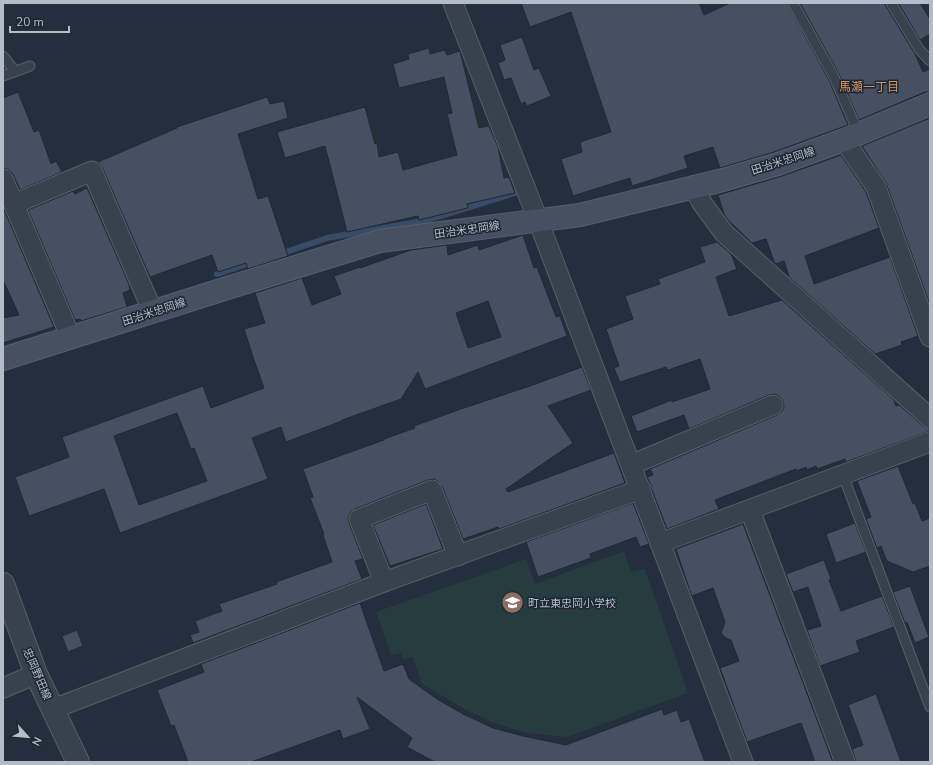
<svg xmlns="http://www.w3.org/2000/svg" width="933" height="765" font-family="'Nunito Sans','Noto Sans JP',sans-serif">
	<rect width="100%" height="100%" fill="#242f3e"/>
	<polygon fill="#263c3f" points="624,551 631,572 645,569 688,693 567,737 527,733 494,723 466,710 421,683 413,657 404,660 401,653 391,655 376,612 526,559 535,584"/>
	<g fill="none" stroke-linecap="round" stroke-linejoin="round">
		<g stroke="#394c67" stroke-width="6">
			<polyline points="280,254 327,238 428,220 518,192"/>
			<polyline points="217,274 254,262"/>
		</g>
	</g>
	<g fill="#455162" stroke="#1f2835" fill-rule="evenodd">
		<polygon points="521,3 699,3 704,15 730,3 787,3 829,80 848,125 774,152 720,168 713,147 684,156 688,168 632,186 630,178 573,196 561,159 582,152 580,142 611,132 571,12 530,27"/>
		<polygon points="800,3 884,3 915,54 923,72 930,69 930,92 925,92 859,120 839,74"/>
		<polygon points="900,3 920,3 930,19 930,34 920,40 899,4"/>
		<polygon points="522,37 534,70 539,68 551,96 527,106 525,102 521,104 511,78 504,80 498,63 505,60 500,45"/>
		<polygon points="429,48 430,54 445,50 447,55 460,51 479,128 489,126 498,147 504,178 509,177 515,193 467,204 468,208 419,220 418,216 347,232 325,146 285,158 277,132 365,107 375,144 377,143 379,157 398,152 403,170 457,155 447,114 452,113 444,77 399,88 393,64 409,59 408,54"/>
		<polygon points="18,92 34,132 39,130 51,164 56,161 62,172 20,190 13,174 9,170 3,168 3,98"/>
		<polygon points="267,97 270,104 284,101 288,118 238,134 258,199 268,196 288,256 248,269 246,263 218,272 212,255 150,277 102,167 98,162 177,128 177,127"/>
		<polygon points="930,118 930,305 886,183 862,146"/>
		<polygon points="841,155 866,192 879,228 805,256 814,284 890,257 918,336 901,342 902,345 875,354 789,277 784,261 775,264 766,239 752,243 729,221 724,214 718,195 782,176"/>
		<polygon points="87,188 129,284 130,290 123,293 127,307 81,321 80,319 75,320 28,210 73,191 75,194"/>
		<polygon points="3,207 54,327 3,343 3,318 19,315 3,280"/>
		<path d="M523,235L534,268L537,267L556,317L560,316L567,336L425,389L418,372L401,399L342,420V421L286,442L281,427L252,438L268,479L120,533L104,489L29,516L15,477L69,457L62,437L203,386L211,408L264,388L254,360L244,329L265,323L255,293L302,278L312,305L341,294L334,276L360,267V268L411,250L447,245L448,255L478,245L479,250ZM488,301L501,337L468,348L456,313ZM177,413L191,449L194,448L207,481L139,505L114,436Z"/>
		<polygon points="717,242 731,254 737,269 716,277 729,316 782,300 894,400 896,406 899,405 923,426 930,429 930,431 846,462 845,459 817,469 816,466 807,470 806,467 797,471 796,469 715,500 719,509 667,529 652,490 651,485 647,477 653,475 650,469 777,415 782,411 784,407 783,401 779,396 775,394 769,395 689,429 684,415 637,432 631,416 672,400 672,402 710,389 700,359 668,370 666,367 620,382 614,368 619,366 606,329 633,319 625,296 660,284 658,279 705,262 700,247"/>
		<polygon points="582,367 591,390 548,406 573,443 506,489 508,492 614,453 625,483 499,529 498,527 463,539 442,486 438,481 434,479 428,480 355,509 350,513 348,518 349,523 363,559 355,561 362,579 193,643 190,635 199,632 195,621 222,611 219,604 277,584 276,582 332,562 323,535 324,534 310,498 313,497 303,469 384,440 384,439 415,428 414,426 458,410 530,386"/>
		<polygon points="898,466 913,504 915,503 922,521 930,518 930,566 913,572 887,561 881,546 877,548 866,519 871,517 857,481"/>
		<polygon points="633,503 649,544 640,547 636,537 590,554 591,558 538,577 526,542"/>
		<polygon points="426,504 443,549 390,566 373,525"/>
		<polygon points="855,523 866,552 836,563 826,534"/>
		<polygon points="743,524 833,762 815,762 801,723 747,742 720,668 739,661 731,640 726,638 721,633 725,622 713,588 692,596 689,588 676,549"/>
		<polygon points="824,560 831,579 829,580 841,611 882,596 894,627 856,641 860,652 820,666 807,630 821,626 808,587 793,592 786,574"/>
		<polygon points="910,586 929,637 915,643 907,622 905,623 893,592"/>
		<polygon points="360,603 384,671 403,664 409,679 437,699 463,714 493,728 523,736 566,745 662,709 664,715 677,710 681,722 689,719 705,762 435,762 407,747 412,738 357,697 370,729 343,739 340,730 251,762 188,762 174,725 171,726 157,690 204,672 201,664"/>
		<polygon points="77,630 83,646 68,652 62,636"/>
		<polygon points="876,694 889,729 901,762 856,762 852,749 863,745 848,705"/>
	</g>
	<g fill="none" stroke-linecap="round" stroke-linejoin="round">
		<defs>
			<g id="service">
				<polyline points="793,3 834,77 859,134"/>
				<polyline points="891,3 919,49 930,61"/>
				<polyline points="3,56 15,71"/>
				<polyline points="3,76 30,66"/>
				<polyline points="843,475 930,707"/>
			</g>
			<g id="minor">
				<polyline points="453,3 538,220 743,762"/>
				<polyline points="844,140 876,187 930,337"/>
				<polyline points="3,179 71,338"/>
				<polyline points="693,186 702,203 724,233 930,418"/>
				<polyline points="14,204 92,171 153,312"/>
				<polyline points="631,465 773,405"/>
				<polyline points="750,510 845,762"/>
				<polyline points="660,543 930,442"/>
				<polyline points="384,582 359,519 432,490 458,556"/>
				<polyline points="3,688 36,674"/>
				<polyline points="53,709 384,582 641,489"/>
			</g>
			<polyline id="tertiary" points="3,584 36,674 78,762"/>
			<polyline id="secondary" points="3,359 221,290 380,241 580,215 723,180 778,164 844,140 930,104"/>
		</defs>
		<use href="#service" stroke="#565f6c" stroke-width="11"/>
		<use href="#minor" stroke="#565f6c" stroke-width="21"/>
		<use href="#tertiary" stroke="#565f6c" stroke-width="24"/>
		<use href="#secondary" stroke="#565f6c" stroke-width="24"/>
		<use href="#service" stroke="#38414e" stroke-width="9"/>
		<use href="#minor" stroke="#38414e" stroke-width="19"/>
		<use href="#tertiary" stroke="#38414e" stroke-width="22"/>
		<use href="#secondary" stroke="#465061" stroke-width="22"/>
	</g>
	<defs>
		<symbol id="school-disc" viewBox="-11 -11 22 22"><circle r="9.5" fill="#8d6e63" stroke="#1d2633"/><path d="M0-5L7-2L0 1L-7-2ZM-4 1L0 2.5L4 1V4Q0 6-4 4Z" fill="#fff"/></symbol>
	</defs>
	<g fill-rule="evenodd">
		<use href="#school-disc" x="500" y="590" width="25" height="25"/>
	</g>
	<g text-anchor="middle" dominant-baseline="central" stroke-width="3" stroke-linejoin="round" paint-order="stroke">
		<g font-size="11" fill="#b4bcc9" stroke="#1d2633">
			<text transform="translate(783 161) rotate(-18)">田治米忠岡線</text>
			<text transform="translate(467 230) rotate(-8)">田治米忠岡線</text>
			<text transform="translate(154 312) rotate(-18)">田治米忠岡線</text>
			<text transform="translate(37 674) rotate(67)">忠岡野田線</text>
		</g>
		<g font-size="11" fill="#b4bcc9" stroke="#1d2633" text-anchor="start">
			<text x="528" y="603">町立東忠岡小学校</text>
		</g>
		<g font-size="12" fill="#d59563" stroke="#1d2633">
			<text x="869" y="87">馬瀬一丁目</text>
		</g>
	</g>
	<rect width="933" height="765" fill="none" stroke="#b4bcc9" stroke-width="8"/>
	<g transform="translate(28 737) rotate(117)" stroke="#1d2633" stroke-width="3" paint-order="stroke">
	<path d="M0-3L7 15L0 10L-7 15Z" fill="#b4bcc9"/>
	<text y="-6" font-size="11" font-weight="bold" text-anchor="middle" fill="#b4bcc9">N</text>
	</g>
	<path d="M10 26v6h59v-6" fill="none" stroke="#b4bcc9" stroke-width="2"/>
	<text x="16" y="26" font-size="12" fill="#b4bcc9" stroke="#1d2633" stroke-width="3" paint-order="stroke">20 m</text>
</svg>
